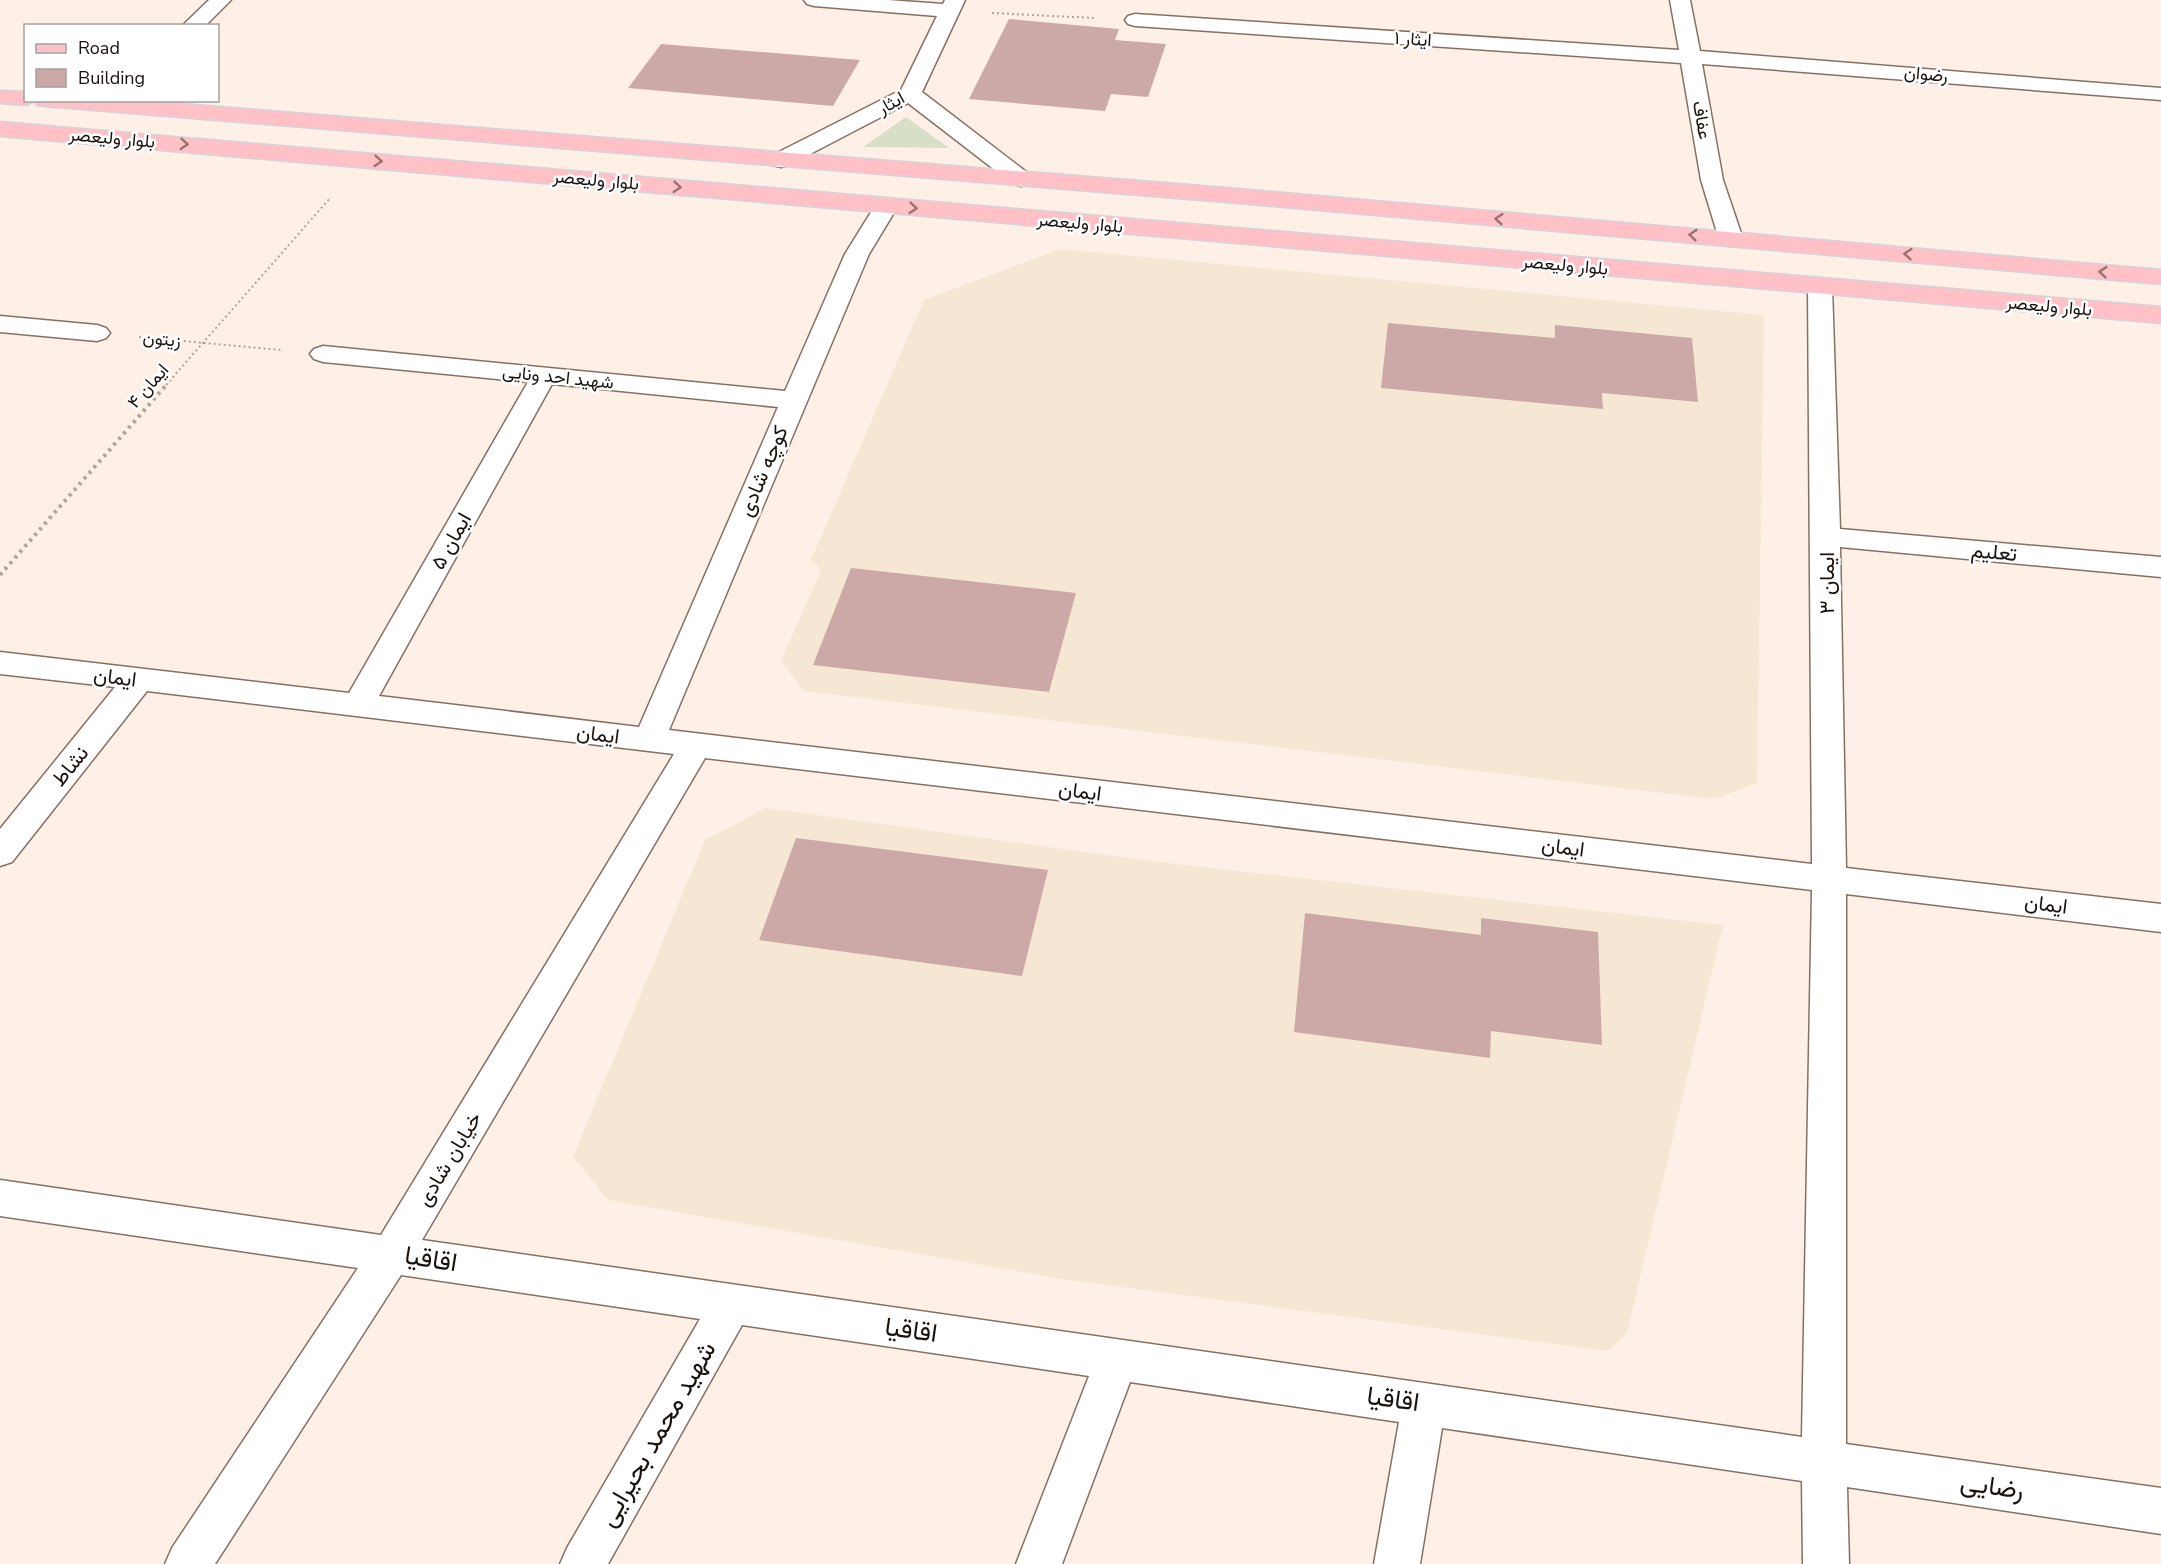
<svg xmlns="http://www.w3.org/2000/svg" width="2161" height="1564" viewBox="0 0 2161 1564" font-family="'Nunito Sans',Vazirmatn,sans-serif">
<rect width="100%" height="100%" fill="#fef0e7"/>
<path fill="#f6e6d4" d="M1060,249l704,66 -7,468 -43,16 -910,-108 -23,-30 40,-91 -10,-10 113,-260z
M766,808l392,54 565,63 -96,408 -19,18 -540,-71 -460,-80 -35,-43 132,-317z"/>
<path fill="#d7e0c7" d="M906,117l43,31 -86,-1z"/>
<path fill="#cca9a7" d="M1009,19l110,10 -4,11 51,4 -18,53 -37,-3 -6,17 -136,-12z
M661,44l199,16 -27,46 -205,-18z
M1388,323l167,15v-13l137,13 6,64 -96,-9 1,16 -222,-21z
M851,568l225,25 -27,99 -236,-27z
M796,838l252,32 -26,106 -263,-36z
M1305,913l176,22v-17l117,14 4,113 -111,-14 -1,27 -196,-26z"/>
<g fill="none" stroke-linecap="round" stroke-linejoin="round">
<g stroke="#857064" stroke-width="3">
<path id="minor" d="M209,0h22l-26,26h-23z
M804,0h84l55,4 2,-4h20l-43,92 107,82 3,5 -3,5 -8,2 -8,-2 -105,-81 -119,62 -8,2 -8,-2 -3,-5 3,-5 128,-65 36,-74 -123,-10 -7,-2z
M1670,0h20l10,51 461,37v12l-459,-36 21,116 20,59 -4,5 -8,2 -8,-2 -4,-5 -18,-59 -20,-117 -546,-37 -7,-2 -3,-4 3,-4 7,-2 544,36z
M886,199l8,2 4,5 -29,48 -200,476 1143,134 -4,-577 3,-5 9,-2 9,2 3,5 8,242 321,28v20l-321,-30 6,321 315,36v28l-315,-38v550l315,44v46l-314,-47 2,77h-46l-1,-83 -360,-53 -22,136h-46l25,-142 -269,-40 -68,182h-46l73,-188 -347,-51 -134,239h-48l7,-16 133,-229 -299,-44 -186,289h-50l7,-16 186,-280 -358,-52v-36l381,55 293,-481 -527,-63 -135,171 -12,4v-37l115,-142 -115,-13v-22l349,41 179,-311 -205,-20 -9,-3 -4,-5 4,-5 9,-3 462,45 60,-137 33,-53zM552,384l226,23 -139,320 -260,-31zM705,758l1107,132 -10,547 -1380,-197z
M0,316l97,9 9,3 4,5 -4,5 -9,3 -97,-9z"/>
</g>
<g stroke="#d6d4d3" stroke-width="3">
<path id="major" d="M0,91l26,1v8h106l1094,88 935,82v14l-935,-82 -1181,-96 -8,-1 -2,-4 -9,4 -26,-2z
M0,122l2161,185v16l-2161,-187z"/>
</g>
<path stroke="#afa49c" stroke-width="2" stroke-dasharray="2 3" stroke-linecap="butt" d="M992,13l103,5
M139,337l142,13
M166,385l165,-188"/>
<path stroke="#afa49c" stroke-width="4" stroke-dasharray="3 4.5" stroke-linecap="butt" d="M0,575l168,-192"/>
<use href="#minor" fill="#fff" fill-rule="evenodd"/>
<use href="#major" fill="#ffc1c7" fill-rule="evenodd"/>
</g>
<defs><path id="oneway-chevron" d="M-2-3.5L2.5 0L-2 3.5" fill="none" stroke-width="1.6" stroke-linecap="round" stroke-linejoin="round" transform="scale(1.5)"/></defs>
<g stroke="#987273">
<use href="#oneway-chevron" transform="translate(184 144) rotate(5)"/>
<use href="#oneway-chevron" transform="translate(378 161) rotate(5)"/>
<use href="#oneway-chevron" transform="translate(677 187) rotate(5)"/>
<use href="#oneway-chevron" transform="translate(913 208) rotate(5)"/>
<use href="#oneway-chevron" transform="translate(1499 219) rotate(-175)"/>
<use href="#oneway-chevron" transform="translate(1693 235) rotate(-175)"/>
<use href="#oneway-chevron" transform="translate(1908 254) rotate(-175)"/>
<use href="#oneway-chevron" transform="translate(2103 272) rotate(-175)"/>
</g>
<g text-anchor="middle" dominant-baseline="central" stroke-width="5" stroke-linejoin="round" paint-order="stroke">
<g font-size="18" fill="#19120d" stroke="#fff">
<text transform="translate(1413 39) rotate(4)">ایثار ۱</text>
<text transform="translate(1926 74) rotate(5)">رضوان</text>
<text transform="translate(891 103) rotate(-29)">ایثار</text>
<text transform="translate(1702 120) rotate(80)">عفاف</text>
<text transform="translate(112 138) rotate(5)">بلوار ولیعصر</text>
<text transform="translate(596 180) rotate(5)">بلوار ولیعصر</text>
<text transform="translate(1080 223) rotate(5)">بلوار ولیعصر</text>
<text transform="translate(1565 265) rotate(5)">بلوار ولیعصر</text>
<text transform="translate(2049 306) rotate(5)">بلوار ولیعصر</text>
<text transform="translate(162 339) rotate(6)">زیتون</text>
<text transform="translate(558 377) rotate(6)">شهید احد ونایی</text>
<text transform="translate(148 386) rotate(-49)">ایمان ۴</text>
</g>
<g font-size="21" fill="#19120d" stroke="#fff">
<text transform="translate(763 471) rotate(-67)">کوچه شادی</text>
<text transform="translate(451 541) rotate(-61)">ایمان ۵</text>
<text transform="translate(1994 552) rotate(5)">تعلیم</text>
<text transform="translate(1827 583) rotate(-90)">ایمان ۳</text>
<text transform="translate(115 677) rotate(7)">ایمان</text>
<text transform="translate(598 734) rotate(7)">ایمان</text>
<text transform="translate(70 766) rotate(-51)">نشاط</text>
<text transform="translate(1080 791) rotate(7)">ایمان</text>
<text transform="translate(1563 847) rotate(7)">ایمان</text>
<text transform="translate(2046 904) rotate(7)">ایمان</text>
<text transform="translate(449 1159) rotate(-59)">خیابان شادی</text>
</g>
<g font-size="26" fill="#19120d" stroke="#fff">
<text transform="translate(431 1259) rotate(9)">اقاقیا</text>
<text transform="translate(911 1330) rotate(8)">اقاقیا</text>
<text transform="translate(1393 1399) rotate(8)">اقاقیا</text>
<text transform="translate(657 1434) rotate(-60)">شهید محمد بحیرایی</text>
<text transform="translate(1992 1486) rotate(8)">رضایی</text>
</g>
</g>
<rect x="24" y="24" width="195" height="78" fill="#ffffff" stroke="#a3a09e" stroke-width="1.5"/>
<rect x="36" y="44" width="30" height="9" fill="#ffc1c7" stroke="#a3a09e" stroke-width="1.5"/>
<text x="78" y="54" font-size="18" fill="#19120d">Road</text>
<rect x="36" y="69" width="30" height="18" fill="#cca9a7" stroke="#a3a09e" stroke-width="1.5"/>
<text x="78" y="84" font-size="18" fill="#19120d">Building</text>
</svg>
